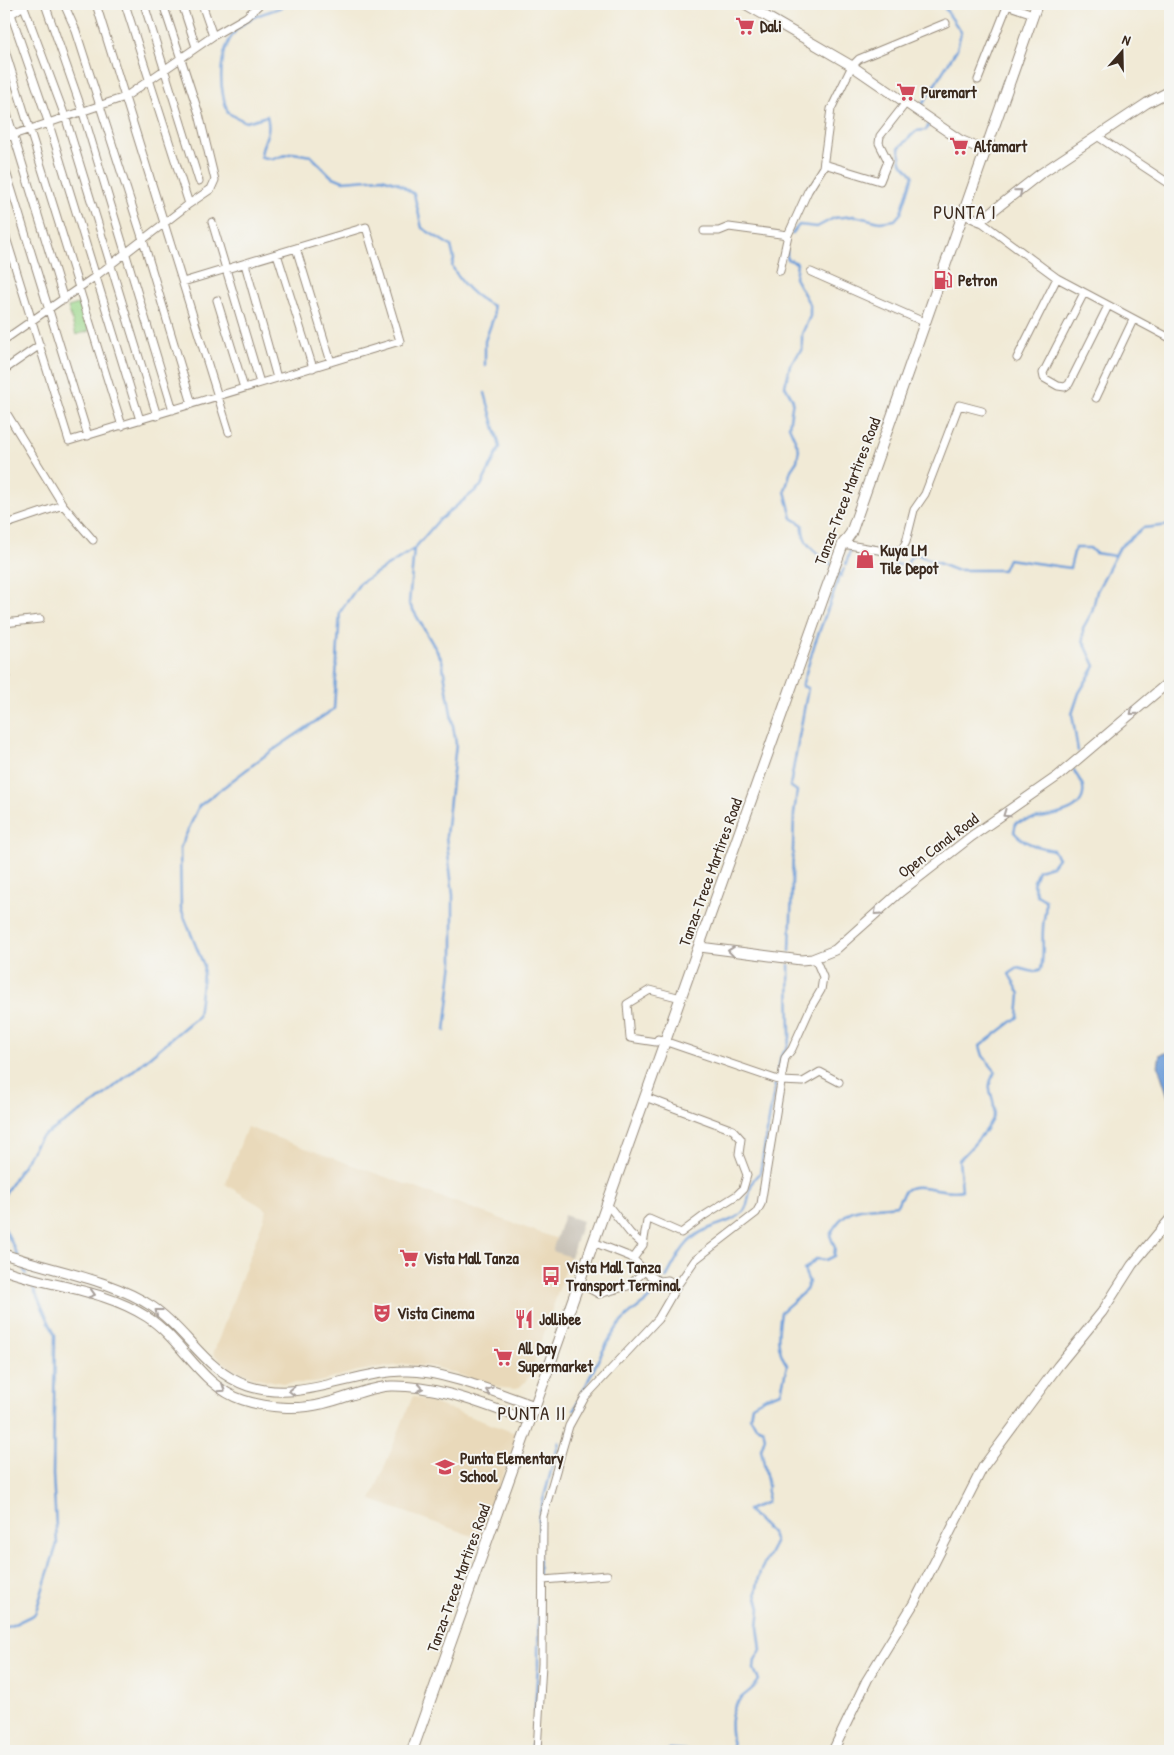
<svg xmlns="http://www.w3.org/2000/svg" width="1174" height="1755" viewBox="0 0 1174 1755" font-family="'Patrick Hand',sans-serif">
<rect width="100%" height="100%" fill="#f6f6f2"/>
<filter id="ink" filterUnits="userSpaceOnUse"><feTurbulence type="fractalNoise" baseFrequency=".02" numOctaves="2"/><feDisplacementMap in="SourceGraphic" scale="10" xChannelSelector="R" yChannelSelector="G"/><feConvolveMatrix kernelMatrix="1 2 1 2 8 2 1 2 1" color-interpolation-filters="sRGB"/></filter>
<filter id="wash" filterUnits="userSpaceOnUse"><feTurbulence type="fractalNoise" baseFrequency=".0096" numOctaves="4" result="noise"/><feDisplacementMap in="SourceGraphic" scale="20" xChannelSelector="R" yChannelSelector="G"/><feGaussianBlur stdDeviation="1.12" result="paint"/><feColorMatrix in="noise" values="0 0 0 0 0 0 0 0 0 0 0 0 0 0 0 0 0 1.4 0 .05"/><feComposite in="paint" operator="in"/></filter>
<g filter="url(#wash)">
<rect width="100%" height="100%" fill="#f1ead6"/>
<path fill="#e9d9ba" d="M247,1127l327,118 -45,132 -8,9 -6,3 -12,-1 -69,-21 -28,-3 -48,7 -43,12h-33l-29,-6 -22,-9 -18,-14 54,-144 -42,-26z
M413,1396l105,38 -37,105 -110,-39z"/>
<path fill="#c9c3b8" d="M564,1215l18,6 -11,36 -19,-6z"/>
<path fill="#9bd78b" stroke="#6b8054" d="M82,303l7,28 -13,4 -8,-28z"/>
<path fill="#6f9fd9" stroke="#55647c" d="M1170,1052v51l-12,-37 2,-12z"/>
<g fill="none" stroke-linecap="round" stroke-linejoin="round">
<path stroke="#6f9fd9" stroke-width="2.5" d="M288,4c-11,6 -24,8 -36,14 -34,18 -36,62 -24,95l18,9 21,-6c5,19 -5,23 -6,41l12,2 20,-6 18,3 20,20 12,5 39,-3 16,5 16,11 8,34 29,18 3,13 -2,7c9,18 22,31 41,40l1,10 -9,25v25
M919,110l38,-61 4,-17 -19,-28
M792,234l7,-9 18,2 17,-9 20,-2 26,6 15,-2 6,-7 12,-38 -12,-13 -2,-14 17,-17 10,-1 4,-8
M787,251v8l10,4 -2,15 15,27v11l-8,18v15l-12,16 -5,21 8,14 -4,26 10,23 -2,12 -6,9 -6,21 7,27 11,7c-2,20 14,28 29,40
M414,549l-5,54 33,57 14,84 -10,92 7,59v67l-8,69
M865,551l20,3
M890,555l5,1 -1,8 13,2 2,-7 7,-5 39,16h48l5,-11 62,9 5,-20h15l5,5 20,3
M846,564l5,-16 2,1
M836,569l3,5 -2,9
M841,576l3,-8
M1078,751l-6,-37 7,-21 16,-27 -12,-26v-12l9,-16 5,-21 23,-44 23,-19 27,-3
M790,951l4,-137 3,-23 -7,-5 18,-98 -6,-2 13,-43 22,-59
M778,1073l3,-17 6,-8 3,-10 -1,-73
M4,1195l36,-57 56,-36 102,-86 6,-50 -23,-57 -1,-61 19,-42 64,-49 71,-48 6,-97 20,-29 54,-34 24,-28 43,-35 19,-39 -15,-54
M4,1227l14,29
M20,1261l6,13
M666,1278c10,-18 19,-39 39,-48 12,-6 25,-7 36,-16 12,-10 4,-31 19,-41l15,-88
M574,1410c14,-27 27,-61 45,-85 13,-17 34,-24 44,-42
M4,1629l31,-15 22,-70 -4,-69 2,-140 -26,-56
M532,1751l6,-86 1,-150 20,-73
M667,1751l3,-2 27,2
M729,1751l4,-4c-3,-18 -6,-36 9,-50 7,-6 13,-9 17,-17l-5,-11 1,-9 6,-10 -3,-23 2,-19 -4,-15 4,-21 15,-29 -3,-10 -12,-10 -12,-13 19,-8 1,-17 -7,-36 4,-12 -2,-8 -7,-3 -6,-9 2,-12 14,-8 15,-5 6,-27c-12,-18 -9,-33 -6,-53l25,-22 3,-8 -5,-12 12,-11 10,1 8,-4 1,-8 -5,-13c17,-33 34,-25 67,-30 2,-4 4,-10 8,-14 10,-11 41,4 57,-1l-3,-30c10,-10 33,-34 35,-48 2,-16 -12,-23 2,-40l-13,-16 -3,-10 38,-29 2,-23 -11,-20 9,-6 16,4 7,-3c3,-14 1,-27 2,-41 0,-11 4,-17 2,-28l-8,-5 -4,-11 5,-14 14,-4 6,-8 -5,-8c-15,-3 -29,-6 -39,-18l2,-9c18,-7 72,-4 67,-36 -1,-6 -7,-11 -9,-17"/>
</g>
</g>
<g filter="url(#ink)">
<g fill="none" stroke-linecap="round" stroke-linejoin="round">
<g stroke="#968a7a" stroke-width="9">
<path id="street" d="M23,4l43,115 91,297
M45,4l38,109 90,297
M64,4l12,27 67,209 49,164
M96,4l133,428
M144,4l55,177
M163,4l36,110 16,66 -4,9 -22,15
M182,4l14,43
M202,4l11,32
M1004,4l29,10
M4,6l7,8 38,110 91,296
M4,19l22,-15
M4,47l118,379
M978,80l30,-76
M4,104l60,196
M1097,136l73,48
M4,138l121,-41 88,-61 33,-19 14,-13
M824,164l56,17 8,-20 -9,-18 1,-7 25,-32
M4,165l84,271
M980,221l77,57 111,59
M212,222l48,161
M4,231l65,210 331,-100 -34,-114 -183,55
M704,231h15l10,-4 59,8
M296,248l35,114
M277,254l36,114
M245,264l32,114
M780,271l8,-36 20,-44 15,-24 8,-58 21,-43 7,-7 87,-36
M811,272l113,50
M1084,293l-41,80 1,5 14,8 7,1 4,-3 39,-78
M217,300l27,88
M4,340l92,-64 93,-72 -64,-200
M1017,358l40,-80
M4,370l36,-25
M1096,398l37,-78
M4,409l59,96 30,35
M4,525l59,-20
M843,544l47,8 12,-3 4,-7 8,-32 11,-16 34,-89 23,6
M4,623l36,-4
M4,653l2,23
M681,998l-31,-8 -23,14 3,34 26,4 2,-3 123,42 22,1 17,-10 19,10
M607,1204l23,29 13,12 -10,14
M593,1242l38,15 18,18 10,6 9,-1 9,6 18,-26 61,-47 5,-9 24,-146 7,-9 19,-42 10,-17 2,-13 -8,-19
M643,1245l4,-24 2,-2 32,14 24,-18 32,-20 6,-6 4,-14 -8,-21 2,-15 -8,-9 -88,-33
M579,1283l20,11 29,-8 17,-15
M543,1580l64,-5
M537,1751l5,-87 1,-148 26,-90 16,-29 73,-78 19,-33"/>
</g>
<g stroke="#968a7a" stroke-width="11">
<path id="secondary" d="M745,4l107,62 108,74 26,11
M964,214l16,7 60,-47 107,-71 23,-12
M700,947l101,13 11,-1 23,-9 65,-58 72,-56 86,-60 112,-95
M4,1254c48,17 105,24 149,53 35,24 53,65 95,79 55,18 105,-16 160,-15 37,0 91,23 127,35
M4,1270c47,17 100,19 143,47 36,23 53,69 96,83 24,8 55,10 79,4 23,-5 46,-17 69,-18 49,-1 94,20 139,35
M833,1751l34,-71 47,-77 69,-136 75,-101 44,-54 30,-47 38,-46"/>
</g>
<g stroke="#968a7a" stroke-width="12">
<path id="primary" d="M412,1751l415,-1164 16,-43 8,-11 186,-529"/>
</g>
<use href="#street" stroke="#fff" stroke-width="7"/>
<use href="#secondary" stroke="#fff" stroke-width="9"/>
<use href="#primary" stroke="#fff" stroke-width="10"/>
</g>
<defs><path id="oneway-chevron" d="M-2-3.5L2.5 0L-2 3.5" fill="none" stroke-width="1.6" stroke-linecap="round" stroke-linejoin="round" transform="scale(1.25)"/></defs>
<g stroke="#a79f9a">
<use href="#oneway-chevron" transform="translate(1019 192) rotate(-40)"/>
<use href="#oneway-chevron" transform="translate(1133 712) rotate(140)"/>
<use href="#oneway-chevron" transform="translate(1006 814) rotate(145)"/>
<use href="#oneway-chevron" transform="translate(877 912) rotate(138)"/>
<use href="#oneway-chevron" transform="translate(731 951) rotate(-173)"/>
<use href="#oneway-chevron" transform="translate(92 1294) rotate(17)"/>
<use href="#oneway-chevron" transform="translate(158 1312) rotate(-142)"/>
<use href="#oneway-chevron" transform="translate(420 1388) rotate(9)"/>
<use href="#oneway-chevron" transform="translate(222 1389) rotate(33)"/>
<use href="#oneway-chevron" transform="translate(292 1391) rotate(180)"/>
<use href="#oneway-chevron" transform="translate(489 1391) rotate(-162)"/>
</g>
</g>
<defs>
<g id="supermarket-bare" transform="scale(1.5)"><path d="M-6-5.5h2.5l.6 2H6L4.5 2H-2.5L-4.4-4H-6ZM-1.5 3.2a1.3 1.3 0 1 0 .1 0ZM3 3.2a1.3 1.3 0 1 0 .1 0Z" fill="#d1495b" stroke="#f6f6f2" stroke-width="2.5" paint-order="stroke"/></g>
<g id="fuel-bare" transform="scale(1.5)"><path d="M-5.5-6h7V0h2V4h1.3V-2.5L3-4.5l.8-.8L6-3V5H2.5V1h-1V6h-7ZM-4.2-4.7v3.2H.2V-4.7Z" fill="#d1495b" stroke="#f6f6f2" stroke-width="2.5" paint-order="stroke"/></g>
<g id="shop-bare" transform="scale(1.5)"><path d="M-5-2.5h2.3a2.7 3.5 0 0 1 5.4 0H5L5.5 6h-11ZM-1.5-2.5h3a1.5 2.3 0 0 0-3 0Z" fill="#d1495b" stroke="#f6f6f2" stroke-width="2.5" paint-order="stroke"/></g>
<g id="bus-bare" transform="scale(1.5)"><path d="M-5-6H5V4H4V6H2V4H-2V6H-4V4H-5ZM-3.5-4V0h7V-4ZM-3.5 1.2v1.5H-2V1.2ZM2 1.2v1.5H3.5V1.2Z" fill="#d1495b" stroke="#f6f6f2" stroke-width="2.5" paint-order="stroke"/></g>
<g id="theatre-bare" transform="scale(1.5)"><path d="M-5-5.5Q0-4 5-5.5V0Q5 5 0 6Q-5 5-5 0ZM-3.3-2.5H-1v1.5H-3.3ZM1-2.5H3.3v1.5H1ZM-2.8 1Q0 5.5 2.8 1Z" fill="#d1495b" stroke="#f6f6f2" stroke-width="2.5" paint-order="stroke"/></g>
<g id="restaurant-bare" transform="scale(1.5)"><path d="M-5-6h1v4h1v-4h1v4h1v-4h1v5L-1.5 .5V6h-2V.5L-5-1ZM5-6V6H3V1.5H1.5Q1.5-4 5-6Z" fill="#d1495b" stroke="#f6f6f2" stroke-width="2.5" paint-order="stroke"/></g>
<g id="school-bare" transform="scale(1.5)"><path d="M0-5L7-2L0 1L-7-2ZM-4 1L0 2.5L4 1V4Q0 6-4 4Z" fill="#d1495b" stroke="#f6f6f2" stroke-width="2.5" paint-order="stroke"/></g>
</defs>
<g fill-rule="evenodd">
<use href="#supermarket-bare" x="745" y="26"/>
<use href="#supermarket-bare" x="906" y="92"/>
<use href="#supermarket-bare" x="959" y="146"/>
<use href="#fuel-bare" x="943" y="280"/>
<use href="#shop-bare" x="865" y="559"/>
<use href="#supermarket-bare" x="409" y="1258"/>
<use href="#bus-bare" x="551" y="1276"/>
<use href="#theatre-bare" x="382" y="1313"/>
<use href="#restaurant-bare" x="524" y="1319"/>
<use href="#supermarket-bare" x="503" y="1357"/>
<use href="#school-bare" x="445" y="1467"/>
</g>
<g text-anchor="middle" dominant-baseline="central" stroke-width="4" stroke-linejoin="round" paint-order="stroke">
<g font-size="16" font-weight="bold" fill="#3b2a1e" stroke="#f6f6f2" text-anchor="start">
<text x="760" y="26">Dali</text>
<text x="921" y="92">Puremart</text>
<text x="974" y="146">Alfamart</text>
<text x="958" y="280">Petron</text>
<text x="880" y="550">Kuya LM<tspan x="880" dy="18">Tile Depot</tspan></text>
<text x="424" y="1258">Vista Mall Tanza</text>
<text x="566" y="1267">Vista Mall Tanza<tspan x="566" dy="18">Transport Terminal</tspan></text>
<text x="397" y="1313">Vista Cinema</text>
<text x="539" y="1319">Jollibee</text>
<text x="518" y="1348">All Day<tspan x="518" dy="18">Supermarket</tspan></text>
<text x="460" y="1458">Punta Elementary<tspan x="460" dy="18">School</tspan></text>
</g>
<g font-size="16" fill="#3b2a1e" stroke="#f6f6f2">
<text transform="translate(847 491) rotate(-69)">Tanza-Trece Martires Road</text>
<text transform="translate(938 845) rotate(-37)">Open Canal Road</text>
<text transform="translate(710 872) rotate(-70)">Tanza-Trece Martires Road</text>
<text transform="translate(458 1578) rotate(-70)">Tanza-Trece Martires Road</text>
</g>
<g font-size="19" letter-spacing="1" fill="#3b2a1e" stroke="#f6f6f2">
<text x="965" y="212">PUNTA I</text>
<text x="532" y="1413">PUNTA II</text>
</g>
</g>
<rect width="1174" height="1755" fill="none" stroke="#f6f6f2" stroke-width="20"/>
<g transform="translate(1122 52) rotate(20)" stroke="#f6f6f2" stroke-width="4" paint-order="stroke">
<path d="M0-4L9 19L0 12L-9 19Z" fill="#3b2a1e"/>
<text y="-8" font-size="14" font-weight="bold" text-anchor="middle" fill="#3b2a1e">N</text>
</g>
</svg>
